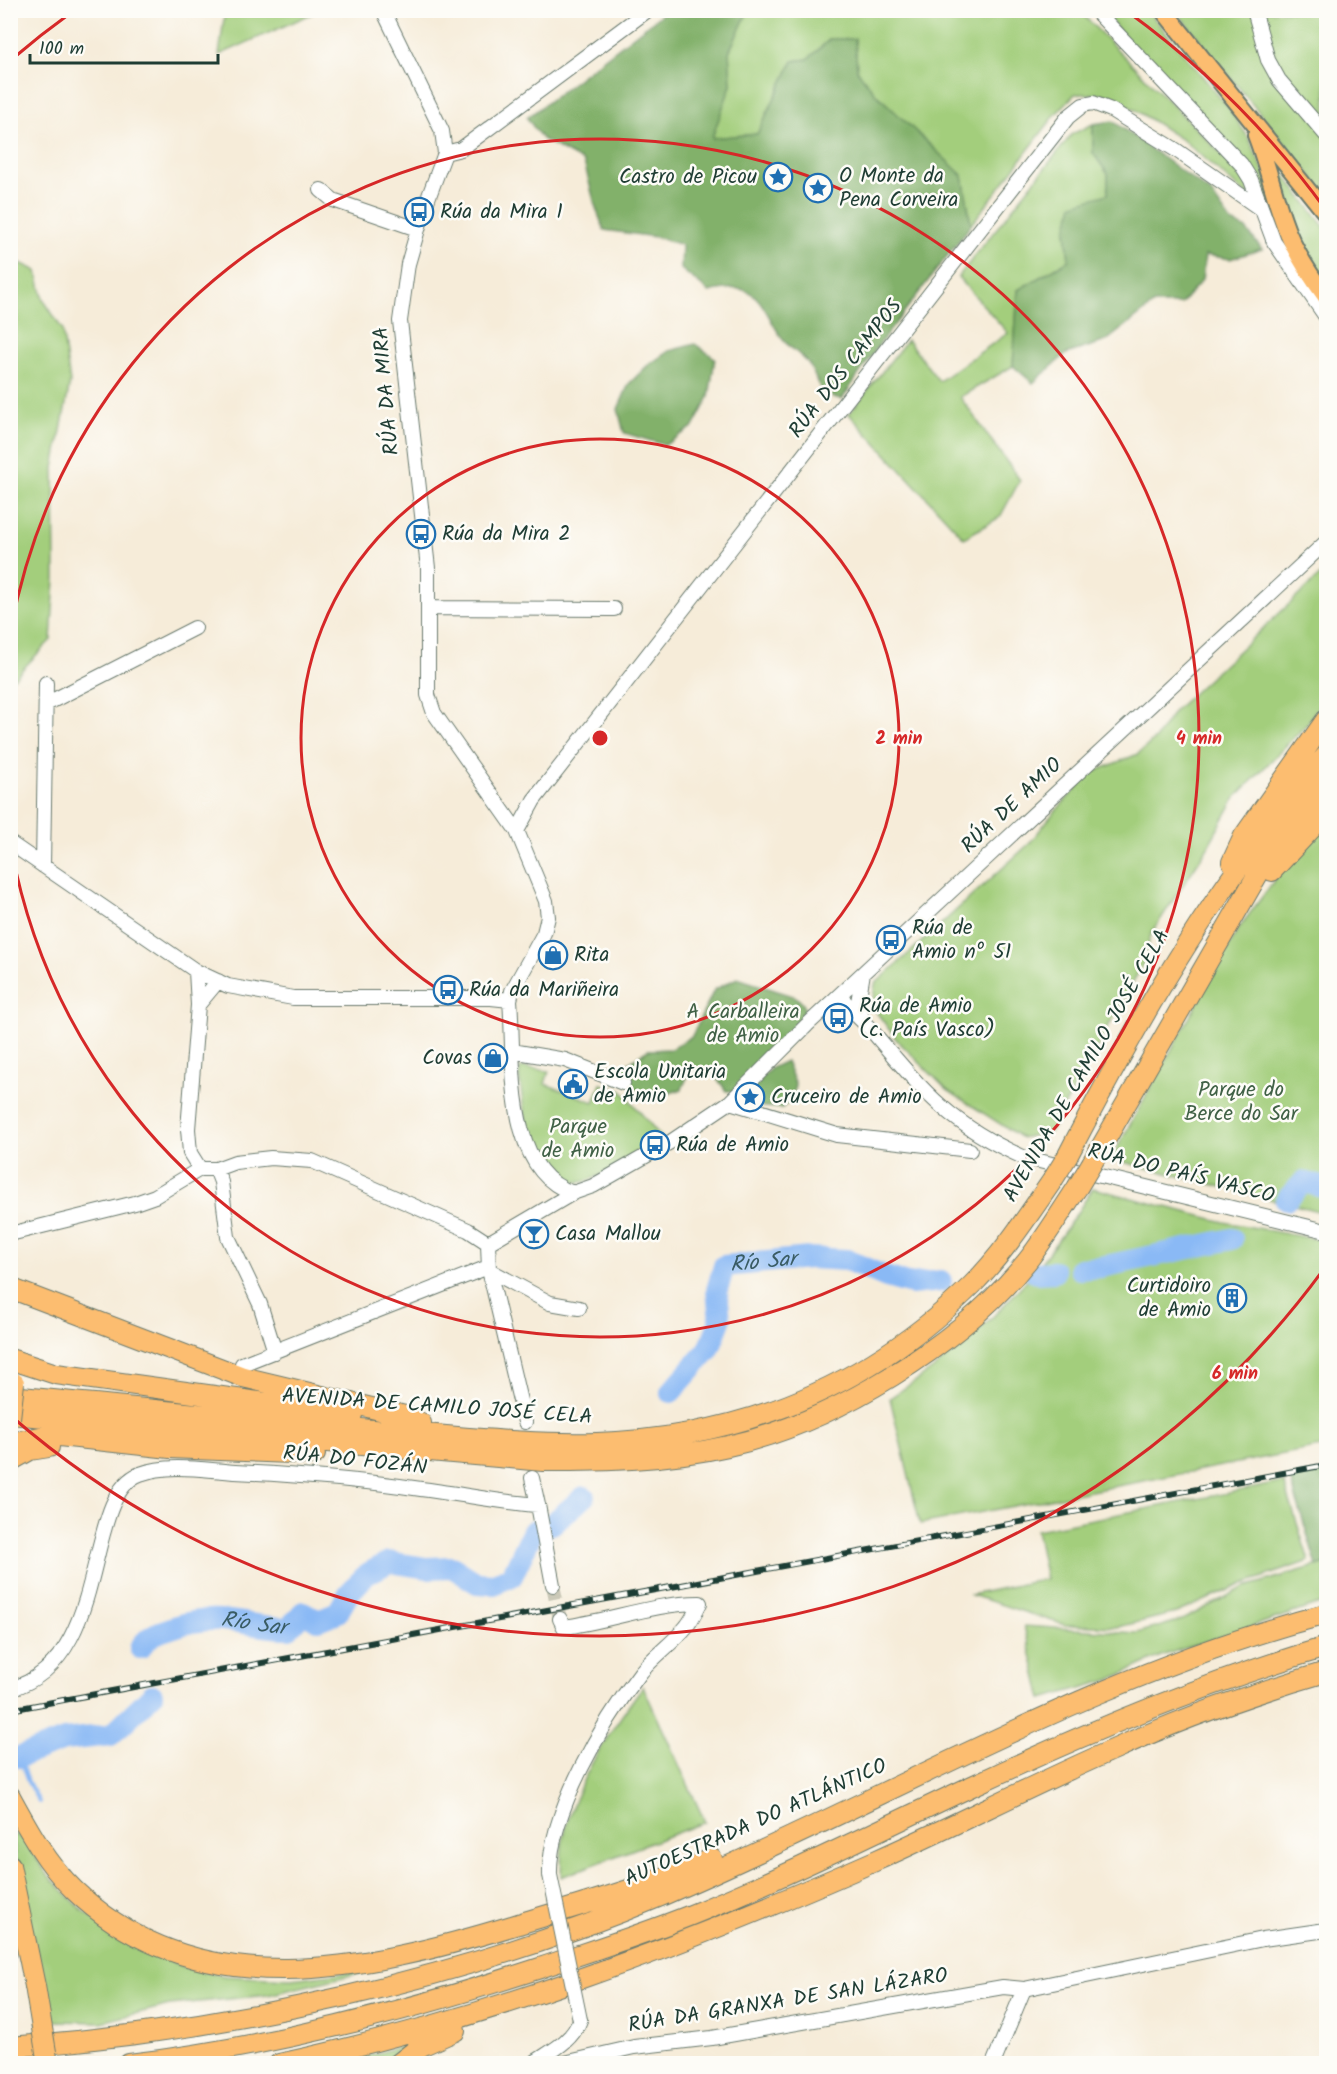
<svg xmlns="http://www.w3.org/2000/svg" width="1337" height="2074" viewBox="0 0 1337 2074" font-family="Kalam,sans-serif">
<rect width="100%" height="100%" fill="#fdfcf7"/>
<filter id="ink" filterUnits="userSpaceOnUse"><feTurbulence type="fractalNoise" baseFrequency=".0167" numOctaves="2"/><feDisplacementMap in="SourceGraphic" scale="12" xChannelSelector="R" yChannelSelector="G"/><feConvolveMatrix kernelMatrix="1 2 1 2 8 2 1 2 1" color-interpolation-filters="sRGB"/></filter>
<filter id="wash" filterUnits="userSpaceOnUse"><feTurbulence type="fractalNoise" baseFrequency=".008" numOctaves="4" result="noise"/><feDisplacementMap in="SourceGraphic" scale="24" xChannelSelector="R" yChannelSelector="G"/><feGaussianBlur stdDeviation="1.35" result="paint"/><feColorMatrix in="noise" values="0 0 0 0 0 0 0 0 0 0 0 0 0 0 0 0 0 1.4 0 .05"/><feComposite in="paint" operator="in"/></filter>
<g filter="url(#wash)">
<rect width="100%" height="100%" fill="#f6ecd9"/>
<path fill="#a3ce7b" stroke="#618658" stroke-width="1.5" d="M225,11v-1l93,1 -99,44z
M748,11h331l159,160 8,10 5,18 -67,-58 -47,-30 -33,-17h-29l-20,21 -84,110 -8,-49 -88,-83 -18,-23 -2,-31h-25l-22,20 -15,2 -36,73 -46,4 20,-53 -2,-33z
M1102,11h46l80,96 20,30 78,166v9l-54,-83 -12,-39z
M1176,11h139l11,17v166z
M1093,124v29l15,21v20l-42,36 3,30 -51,30 -5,76 -53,31 60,83 -20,37 -36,21 -115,-124 58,-74 32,41 69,-48 -50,-56 114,-143z
M1276,164l50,65v56c-25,-39 -39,-72 -53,-117z
M10,258l27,13 6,28 19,30 8,53 -16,86 1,111 -4,61 -40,41z
M1326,570v125l-19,29 -72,74 -29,52 -55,84 -7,28 -94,170 -28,6 -75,-48 -51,-51 -24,-33 3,-22 154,-140 22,-28 40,-43 47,-19 18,-16 18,-27z
M1326,823v390l-215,-54 128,-231 52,-70z
M521,1067l28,4 -4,13 49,18 7,-18 21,7 41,48c-16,9 -66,42 -82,43 -42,3 -57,-62 -60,-93 -1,-7 -4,-15 0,-22z
M1093,1188l131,34 102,19v205l-406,78 -30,-126c17,-12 36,-23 53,-37 60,-47 110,-108 150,-173z
M1284,1482l25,79 -66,23 -67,29 -58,14 -53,-2 -94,-30 75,-16 -10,-49z
M1326,1563v39l-165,54 -52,24 -67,19 -18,-73 113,7 45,-13 63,-33z
M643,1686l62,136 -144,55c1,-11 -1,-25 2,-37 12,-59 45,-106 80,-154z
M12,1832l12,7 23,35 35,36 39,27 65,31 39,8 67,3 89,-11 -113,27 -98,10 -68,17 -50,-1 -29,-125z
M410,2044l-30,19 -40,1z"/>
<path fill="#82b16b" stroke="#507750" stroke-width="1.5" d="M666,11h82l-19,41 2,33 -19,53 45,-4 36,-73 15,-2 22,-20h25l2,31 18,23 88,83 8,49 -90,117 -39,57c-26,-4 -21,-13 -32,-33 -7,-12 -22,-18 -29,-29 -22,-35 -23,-58 -72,-45l-28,-23 1,-24 -26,-8 -52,-7 -9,-25 -11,-43 -42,-23 -15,-21z
M1113,121l98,72 20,29 14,6 17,21 -32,10 -25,-4 -3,25 -21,24h-27l-48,37 -40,13 -33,29 -20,-17 5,-76 51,-30 -3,-30 7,-26 35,-10v-20l-15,-21v-29z
M695,344l20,14 -6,39 -16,30 -28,18 -41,-12 -6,-24 11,-25 18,-18 22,-15z
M737,978l59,19 7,7 2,6 -16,25 -53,56h-10c-10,-16 -17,-23 -36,-20l-8,18c-31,12 -47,8 -62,-21l28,-18 23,-1 21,-13 22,-46z
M786,1061l9,22 -2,15 -11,10 -19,-1 -17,-8 -1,-4 26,-27z
M1326,1472v91l-9,3 -27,-88z"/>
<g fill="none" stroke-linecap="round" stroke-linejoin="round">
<path stroke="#8ab9f5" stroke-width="4" d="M19,1757l9,25 11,20"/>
<g stroke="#8ab9f5" stroke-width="22">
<path d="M1286,1200l18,-18 22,6"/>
<path d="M1080,1269l21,-2 131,-28"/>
<path d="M1036,1273l18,-1"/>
<path id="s1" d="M671,1392l38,-43 11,-28 -3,-31 7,-24 85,-8 38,2 39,17 25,7 30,-3"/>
<path id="s2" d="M140,1648c10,-14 18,-16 34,-21 50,-17 68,1 115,1l14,-16 15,8 20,-8 11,-19 18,-19 22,-12 38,6 25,-1 25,16 17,1 18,-8 21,-45 19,-7 32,-27"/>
<path d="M19,1757l45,-17 47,-5 41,-40"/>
</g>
</g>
</g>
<g filter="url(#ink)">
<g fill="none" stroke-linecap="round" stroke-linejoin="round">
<path stroke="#cbc9b8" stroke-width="14" stroke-dasharray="14 7" stroke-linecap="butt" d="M553,1585l7,34"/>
<g stroke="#6a7a6e" stroke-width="16">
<path id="minor" d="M383,10l59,121 3,22 -22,59 -15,52 -8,57 28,247v127l6,18 83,118 29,70 2,16 -4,16 -32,58 -2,9c5,57 -7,170 63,193
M1095,10l146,154 10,16 23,62 52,75
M1254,10l14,50 11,20 47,55
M445,153l16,-4 187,-139
M321,190l12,10 84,29
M429,608l185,1
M46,704l149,-76
M517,831l17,-31 534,-683 15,-12 10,-2 18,7 65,40 86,60
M10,843l186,128 32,15 65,12h198l19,2
M43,866l3,-183
M196,971l2,34 -10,124 2,24 10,16h16l19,-7 36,-4 41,3 156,69 20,13
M863,973l-5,29 5,18
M841,994c6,16 21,25 32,38 50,59 77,93 150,125l303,74
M198,1005l20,-24
M512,1051l53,9 58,23
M730,1102l107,33 133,15
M216,1169l5,13 7,55 32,67 15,48
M10,1234l125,-31 20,-7 45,-27
M488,1243l85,-50 20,-7 79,-45 58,-39 77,-77 519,-483
M488,1243l1,27 36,152
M242,1364l241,-95 6,1 61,33 29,5
M538,1505l15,80
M10,1689c103,-28 71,-193 130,-215 30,-11 64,-4 95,-2 62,3 124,8 186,17 39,5 77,13 117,16l-6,-27
M550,1875c-2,-61 54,-155 91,-203 13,-16 32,-29 45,-45 6,-7 10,-16 14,-24 -46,0 -90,18 -136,24l-4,-8
M532,2064c19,-13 40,-22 48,-44
M560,2064l74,-17 78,-9 291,-51 21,2 239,-50 63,-9
M993,2064l31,-75"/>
</g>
<g stroke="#6a7a6e" stroke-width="20">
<path id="major" d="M1163,10l163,203
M1256,135c11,28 17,57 27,85 9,28 26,54 43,77"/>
</g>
<g stroke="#6a7a6e" stroke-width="22">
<path id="highway" d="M1232,862l12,-26 82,-116
M1272,871l54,-58
M1067,1157c55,-106 112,-209 183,-305 24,-33 48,-67 76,-96
M1092,1163l178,-310 56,-68
M10,1288l233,89 162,39 16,7
M10,1359l46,15 296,41
M10,1396c129,12 258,26 388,36 66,5 133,13 199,11 146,-5 271,-56 375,-158 31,-31 55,-68 80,-104
M10,1414l533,47c62,0 124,-1 185,-15 105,-23 233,-102 300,-186 18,-23 33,-48 49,-72
M10,1443l40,-8 120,13 145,6
M10,1461l20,-11 19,-3
M10,1796c18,33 37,68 64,94 124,119 293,80 441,35 66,-20 133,-39 197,-66
M10,1865l25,121
M10,2047c219,-16 451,-67 653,-152 221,-94 429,-220 663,-281
M129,2064c141,-17 276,-52 411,-96 50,-17 101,-33 151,-53 94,-38 186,-84 279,-128 115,-54 234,-104 356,-140
M279,2064c207,-44 403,-118 596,-203 81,-36 159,-77 240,-112 68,-31 139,-56 211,-77
M398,2064l23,-18 34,-15"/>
</g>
<use href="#minor" stroke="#fff" stroke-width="14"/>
<use href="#major" stroke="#fcbd6f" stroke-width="16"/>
<use href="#highway" stroke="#fcbd6f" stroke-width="20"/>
<g stroke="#1f3d34" stroke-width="6">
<path id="rail" d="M10,1710l1316,-245"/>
</g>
<use href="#rail" stroke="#fdfcf7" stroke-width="4" stroke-dasharray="11" stroke-linecap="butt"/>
<g stroke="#6a7a6e" stroke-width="16" stroke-linecap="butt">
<path id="minor-bridge" d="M550,1875l30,145"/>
</g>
<g stroke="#6a7a6e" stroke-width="22" stroke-linecap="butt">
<path id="highway-bridge" d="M1052,1181l15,-24
M1077,1188l15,-25
M10,1418l4,-35
M35,1986l13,78"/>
</g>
<use href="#minor-bridge" stroke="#fff" stroke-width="14"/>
<use href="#highway-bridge" stroke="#fcbd6f" stroke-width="20"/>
</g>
</g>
<g fill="none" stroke="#d62828" stroke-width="3">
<circle cx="600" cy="738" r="299"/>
<path d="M11 629A599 599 0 1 1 11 847"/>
<path d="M1326 1266A898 898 0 0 1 11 1416M11 60A898 898 0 0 1 72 12M1128 12A898 898 0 0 1 1326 210"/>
</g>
<defs>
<g id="sight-ring" transform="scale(1.5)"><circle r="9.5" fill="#fdfcf7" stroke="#1f6fb2" stroke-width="1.5"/><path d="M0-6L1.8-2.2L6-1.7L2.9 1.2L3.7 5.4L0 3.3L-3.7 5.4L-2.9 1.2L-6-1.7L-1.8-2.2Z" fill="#1f6fb2"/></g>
<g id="bus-ring" transform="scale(1.5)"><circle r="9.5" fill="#fdfcf7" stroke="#1f6fb2" stroke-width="1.5"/><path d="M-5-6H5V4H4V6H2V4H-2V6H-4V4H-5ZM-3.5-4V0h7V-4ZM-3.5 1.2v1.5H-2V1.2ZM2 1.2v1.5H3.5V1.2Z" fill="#1f6fb2"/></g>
<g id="shop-ring" transform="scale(1.5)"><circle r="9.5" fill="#fdfcf7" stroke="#1f6fb2" stroke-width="1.5"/><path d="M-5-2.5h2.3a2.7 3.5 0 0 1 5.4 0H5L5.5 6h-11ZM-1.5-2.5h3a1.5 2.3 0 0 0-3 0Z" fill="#1f6fb2"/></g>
<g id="civic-ring" transform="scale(1.5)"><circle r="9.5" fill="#fdfcf7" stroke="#1f6fb2" stroke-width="1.5"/><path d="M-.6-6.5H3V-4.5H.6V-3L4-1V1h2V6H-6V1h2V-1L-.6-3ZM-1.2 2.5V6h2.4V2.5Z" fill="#1f6fb2"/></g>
<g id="bar-ring" transform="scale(1.5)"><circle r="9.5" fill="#fdfcf7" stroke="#1f6fb2" stroke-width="1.5"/><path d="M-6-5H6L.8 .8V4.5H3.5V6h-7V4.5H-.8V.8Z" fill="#1f6fb2"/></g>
<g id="building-ring" transform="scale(1.5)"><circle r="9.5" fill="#fdfcf7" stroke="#1f6fb2" stroke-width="1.5"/><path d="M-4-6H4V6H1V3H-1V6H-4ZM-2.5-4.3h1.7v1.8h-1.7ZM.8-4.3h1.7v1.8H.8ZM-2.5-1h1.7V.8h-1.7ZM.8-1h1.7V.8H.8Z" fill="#1f6fb2"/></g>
</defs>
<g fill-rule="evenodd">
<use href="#sight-ring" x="778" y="177"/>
<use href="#sight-ring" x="818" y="188"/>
<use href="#bus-ring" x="419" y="212"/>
<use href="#bus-ring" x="421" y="534"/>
<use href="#bus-ring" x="891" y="940"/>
<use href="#shop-ring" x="553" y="955"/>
<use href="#bus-ring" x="448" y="990"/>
<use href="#bus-ring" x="838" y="1018"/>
<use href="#shop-ring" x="493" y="1058"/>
<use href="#civic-ring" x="573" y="1084"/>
<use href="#sight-ring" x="750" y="1097"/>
<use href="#bus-ring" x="655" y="1145"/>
<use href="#bar-ring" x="534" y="1234"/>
<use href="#building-ring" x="1232" y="1298"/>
</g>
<g text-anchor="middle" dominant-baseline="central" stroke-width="5" stroke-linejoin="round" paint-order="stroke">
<g font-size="21" fill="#1f3d34" stroke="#fdfcf7" text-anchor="start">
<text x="839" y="176">O Monte da<tspan x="839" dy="24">Pena Corveira</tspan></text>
<text x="757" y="177" text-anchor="end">Castro de Picou</text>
<text x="440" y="212">Rúa da Mira 1</text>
<text x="442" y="534">Rúa da Mira 2</text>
<text x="912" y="928">Rúa de<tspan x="912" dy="24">Amio nº 51</tspan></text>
<text x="574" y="955">Rita</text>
<text x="469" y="990">Rúa da Mariñeira</text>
<text x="859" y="1006">Rúa de Amio<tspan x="859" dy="24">(c. País Vasco)</tspan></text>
<text x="472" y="1058" text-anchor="end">Covas</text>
<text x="594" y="1072">Escola Unitaria<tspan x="594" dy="24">de Amio</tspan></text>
<text x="771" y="1097">Cruceiro de Amio</text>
<text x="676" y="1145">Rúa de Amio</text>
<text x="555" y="1234">Casa Mallou</text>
<text x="1211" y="1286" text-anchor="end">Curtidoiro<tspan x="1211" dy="24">de Amio</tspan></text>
</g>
<g font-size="21" fill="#1f3d34" stroke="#fdfcf7">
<text transform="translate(846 369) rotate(-52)">RÚA DOS CAMPOS</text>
<text transform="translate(387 391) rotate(-95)">RÚA DA MIRA</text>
<text transform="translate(1012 806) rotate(-43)">RÚA DE AMIO</text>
<text transform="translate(1087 1066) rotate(-60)">AVENIDA DE CAMILO JOSÉ CELA</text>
<text transform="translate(1181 1174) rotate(14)">RÚA DO PAÍS VASCO</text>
<text transform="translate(437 1407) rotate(4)">AVENIDA DE CAMILO JOSÉ CELA</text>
<text transform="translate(355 1461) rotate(6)">RÚA DO FOZÁN</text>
<text transform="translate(756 1823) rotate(-24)">AUTOESTRADA DO ATLÁNTICO</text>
<text transform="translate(788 2001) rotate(-9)">RÚA DA GRANXA DE SAN LÁZARO</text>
</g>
<g font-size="21" fill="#406146" stroke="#fdfcf7">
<text x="743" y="1012">A Carballeira<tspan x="743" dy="24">de Amio</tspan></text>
<text x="1241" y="1090">Parque do<tspan x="1241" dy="24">Berce do Sar</tspan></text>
<text x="578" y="1127">Parque<tspan x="578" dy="24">de Amio</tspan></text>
</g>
<g font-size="22" font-style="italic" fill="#3a5c64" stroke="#fdfcf7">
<text stroke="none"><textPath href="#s1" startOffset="183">Río Sar</textPath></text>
<text stroke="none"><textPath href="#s2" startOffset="122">Río Sar</textPath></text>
</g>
</g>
<circle cx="600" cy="738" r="9" fill="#d62828" stroke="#fdfcf7" stroke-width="3"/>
<g font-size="18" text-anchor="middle" font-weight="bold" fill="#d62828" stroke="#fdfcf7" stroke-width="5" stroke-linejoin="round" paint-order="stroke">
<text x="899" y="744">2 min</text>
<text x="1199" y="744">4 min</text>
<text x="1235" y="1379">6 min</text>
</g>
<rect width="1337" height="2074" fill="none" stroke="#fdfcf7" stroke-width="36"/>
<path d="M30 54v9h188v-9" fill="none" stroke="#1f3d34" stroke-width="3"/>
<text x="39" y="54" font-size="18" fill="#1f3d34" stroke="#fdfcf7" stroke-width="4.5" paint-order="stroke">100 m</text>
</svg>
